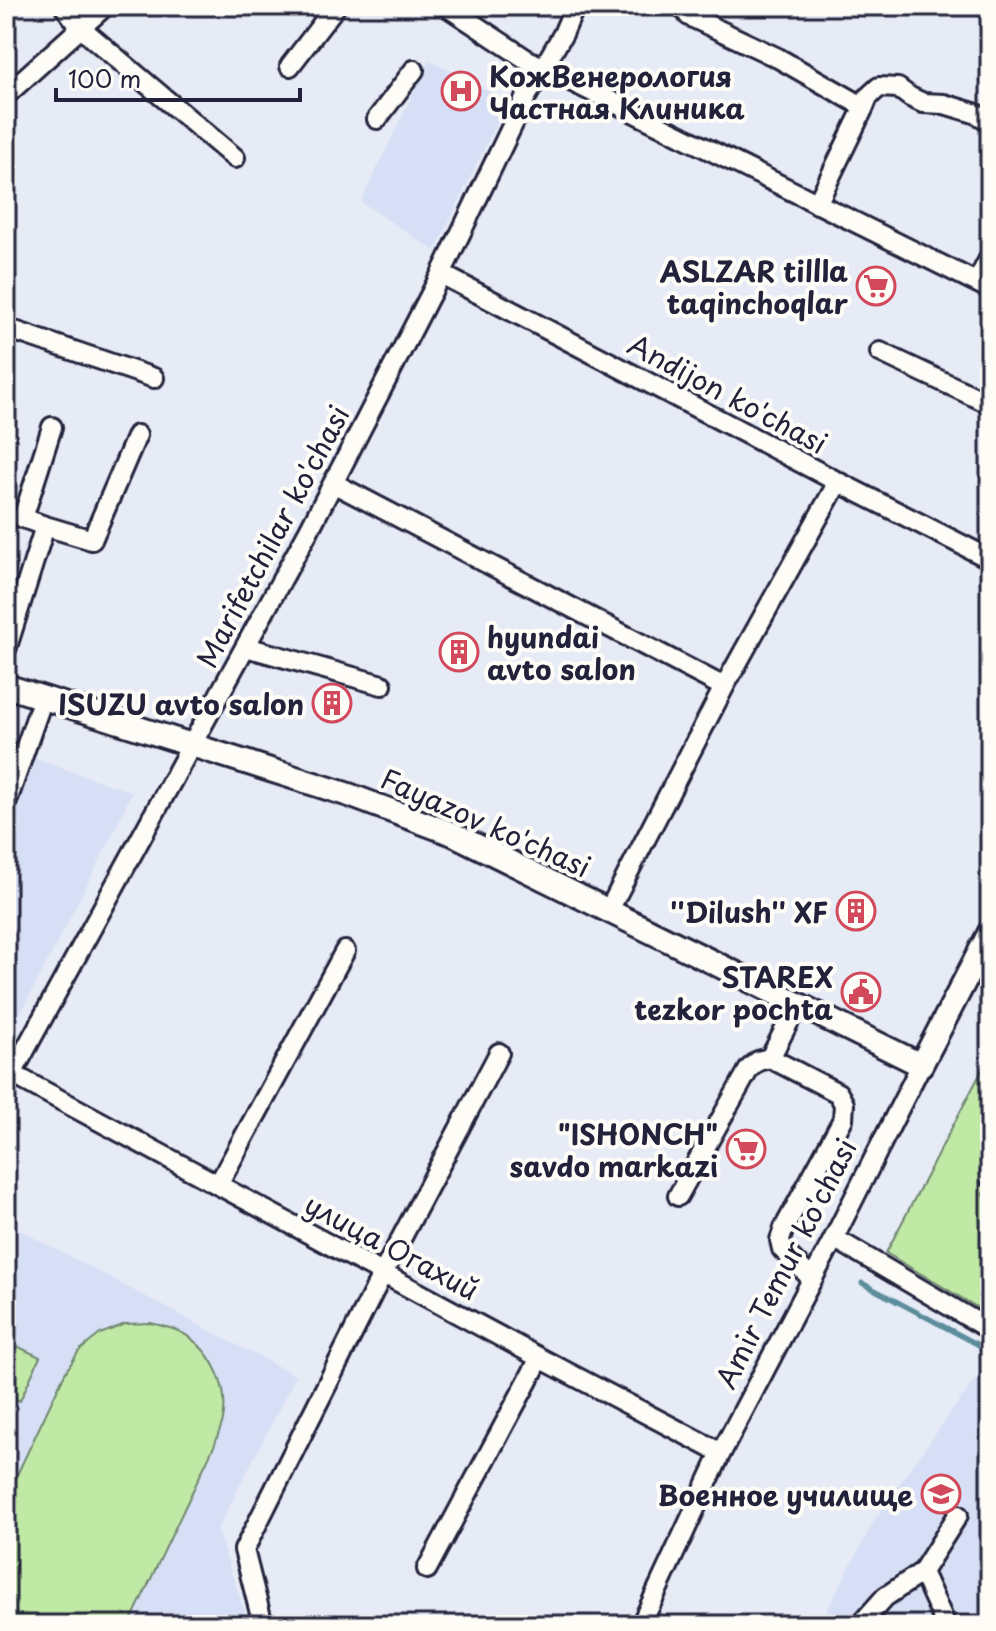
<svg xmlns="http://www.w3.org/2000/svg" width="996" height="1631" viewBox="0 0 996 1631" font-family="'Playpen Sans',sans-serif">
<rect width="100%" height="100%" fill="#e6ebf6"/>
<filter id="ink" filterUnits="userSpaceOnUse"><feTurbulence type="fractalNoise" baseFrequency=".0125" numOctaves="2"/><feDisplacementMap in="SourceGraphic" scale="16" xChannelSelector="R" yChannelSelector="G"/><feConvolveMatrix kernelMatrix="1 2 1 2 8 2 1 2 1" color-interpolation-filters="sRGB"/></filter>
<g filter="url(#ink)">
<path fill="#d6dff5" d="M429,60l78,41 -72,150 -74,-49z
M6,749l126,43 -21,46 -105,204z
M6,1223l290,153 -79,154 32,95h-243z
M987,1364l3,3v258h-171l55,-104 37,-54z"/>
<path fill="#bfe9a5" stroke="#708670" stroke-width="2" d="M990,1055v260l-104,-62z
M151,1323c8,2 17,4 25,7 33,14 54,54 47,90 -2,8 -6,16 -8,24l-86,181h-123v-127l59,-125 14,-22 21,-17 25,-10z
M6,1341l34,16 -20,44 -14,-7z"/>
<g fill="none" stroke-linecap="round" stroke-linejoin="round">
<path stroke="#5c8d9c" stroke-width="5" d="M862,1283l128,68"/>
<g stroke="#22223b" stroke-width="24">
<path id="minor" d="M64,6l17,22 154,130
M446,6l80,53 464,230
M685,6l-1,3 5,7 89,42 86,49 -47,97
M290,66l46,-60
M6,95l99,-89
M864,107l4,-10 11,-10 19,1 12,9 13,6 21,1 30,9 16,8
M377,119l37,-49
M441,274l397,208 152,77
M977,282l13,-25
M6,328l148,50
M880,352l110,52
M333,483l391,204
M45,526l-22,-8 29,-91
M7,647l38,-121 47,14 45,-105
M246,647l136,38
M6,804l37,-106
M609,910l115,-223 114,-205
M770,1058l28,-54
M12,1074l528,284 181,95
M6,1085l303,-555 132,-256 84,-175 38,-65 12,-28
M218,1185l127,-234
M678,1196l71,-127 9,-8 12,-3 68,35 6,11 -1,15 -59,109 -4,12 2,9 30,30
M834,1238l156,92
M427,1569l113,-211
M922,1572l24,53
M263,1625l-19,-75 139,-277 116,-220
M641,1625l80,-172 113,-215 87,-173
M860,1625l25,-28 37,-25 36,-57"/>
</g>
<g stroke="#22223b" stroke-width="28">
<path id="major" d="M6,686l343,109 104,39 468,231 69,-133"/>
</g>
<path stroke="#22223b" stroke-width="3" stroke-dasharray="6 6" stroke-linecap="butt" d="M990,1122c-13,32 -12,59 0,91"/>
<use href="#minor" stroke="#fdfcf7" stroke-width="18"/>
<use href="#major" stroke="#fdfcf7" stroke-width="22"/>
</g>
</g>
<defs>
<g id="hospital-ring" transform="scale(2)"><circle r="9.5" fill="#fdfcf7" stroke="#d1495b" stroke-width="1.5"/><path d="M-5-5h3v3.5h4V-5h3V5h-3V1.5h-4V5h-3Z" fill="#d1495b"/></g>
<g id="supermarket-ring" transform="scale(2)"><circle r="9.5" fill="#fdfcf7" stroke="#d1495b" stroke-width="1.5"/><path d="M-6-5.5h2.5l.6 2H6L4.5 2H-2.5L-4.4-4H-6ZM-1.5 3.2a1.3 1.3 0 1 0 .1 0ZM3 3.2a1.3 1.3 0 1 0 .1 0Z" fill="#d1495b"/></g>
<g id="building-ring" transform="scale(2)"><circle r="9.5" fill="#fdfcf7" stroke="#d1495b" stroke-width="1.5"/><path d="M-4-6H4V6H1V3H-1V6H-4ZM-2.5-4.3h1.7v1.8h-1.7ZM.8-4.3h1.7v1.8H.8ZM-2.5-1h1.7V.8h-1.7ZM.8-1h1.7V.8H.8Z" fill="#d1495b"/></g>
<g id="civic-ring" transform="scale(2)"><circle r="9.5" fill="#fdfcf7" stroke="#d1495b" stroke-width="1.5"/><path d="M-.6-6.5H3V-4.5H.6V-3L4-1V1h2V6H-6V1h2V-1L-.6-3ZM-1.2 2.5V6h2.4V2.5Z" fill="#d1495b"/></g>
<g id="university-ring" transform="scale(2)"><circle r="9.5" fill="#fdfcf7" stroke="#d1495b" stroke-width="1.5"/><path d="M0-5L7-2L0 1L-7-2ZM-4 1L0 2.5L4 1V4Q0 6-4 4Z" fill="#d1495b"/></g>
</defs>
<g fill-rule="evenodd">
<use href="#hospital-ring" x="461" y="91"/>
<use href="#supermarket-ring" x="876" y="286"/>
<use href="#building-ring" x="459" y="652"/>
<use href="#building-ring" x="332" y="703"/>
<use href="#building-ring" x="856" y="911"/>
<use href="#civic-ring" x="861" y="992"/>
<use href="#supermarket-ring" x="746" y="1149"/>
<use href="#university-ring" x="941" y="1494"/>
</g>
<g text-anchor="middle" dominant-baseline="central" stroke-width="8" stroke-linejoin="round" paint-order="stroke">
<g font-size="28" font-weight="bold" fill="#22223b" stroke="#fdfcf7" text-anchor="end">
<text x="489" y="75" text-anchor="start">КожВенерология<tspan x="489" dy="32">Частная Клиника</tspan></text>
<text x="848" y="270">ASLZAR tillla<tspan x="848" dy="32">taqinchoqlar</tspan></text>
<text x="487" y="636" text-anchor="start">hyundai<tspan x="487" dy="32">avto salon</tspan></text>
<text x="304" y="703">ISUZU avto salon</text>
<text x="828" y="911">''Dilush'' XF</text>
<text x="833" y="976">STAREX<tspan x="833" dy="32">tezkor pochta</tspan></text>
<text x="718" y="1133">"ISHONCH"<tspan x="718" dy="32">savdo markazi</tspan></text>
<text x="913" y="1494">Военное училище</text>
</g>
<g font-size="28" fill="#22223b" stroke="#fdfcf7">
<text transform="translate(728 393) rotate(28)">Andijon ko'chasi</text>
<text transform="translate(272 536) rotate(-62)">Marifetchilar ko'chasi</text>
<text transform="translate(486 822) rotate(24)">Fayazov ko'chasi</text>
<text transform="translate(392 1246) rotate(28)">улица Огахий</text>
<text transform="translate(785 1263) rotate(-63)">Amir Temur ko'chasi</text>
</g>
</g>
<rect width="996" height="1631" fill="none" stroke="#fdfcf7" stroke-width="32"/>
<rect x="16" y="16" width="964" height="1599" fill="none" stroke="#22223b" stroke-width="3" filter="url(#ink)"/>
<path d="M56 88v12h244v-12" fill="none" stroke="#22223b" stroke-width="4"/>
<text x="68" y="88" font-size="24" fill="#22223b" stroke="#fdfcf7" stroke-width="6" paint-order="stroke">100 m</text>
</svg>
